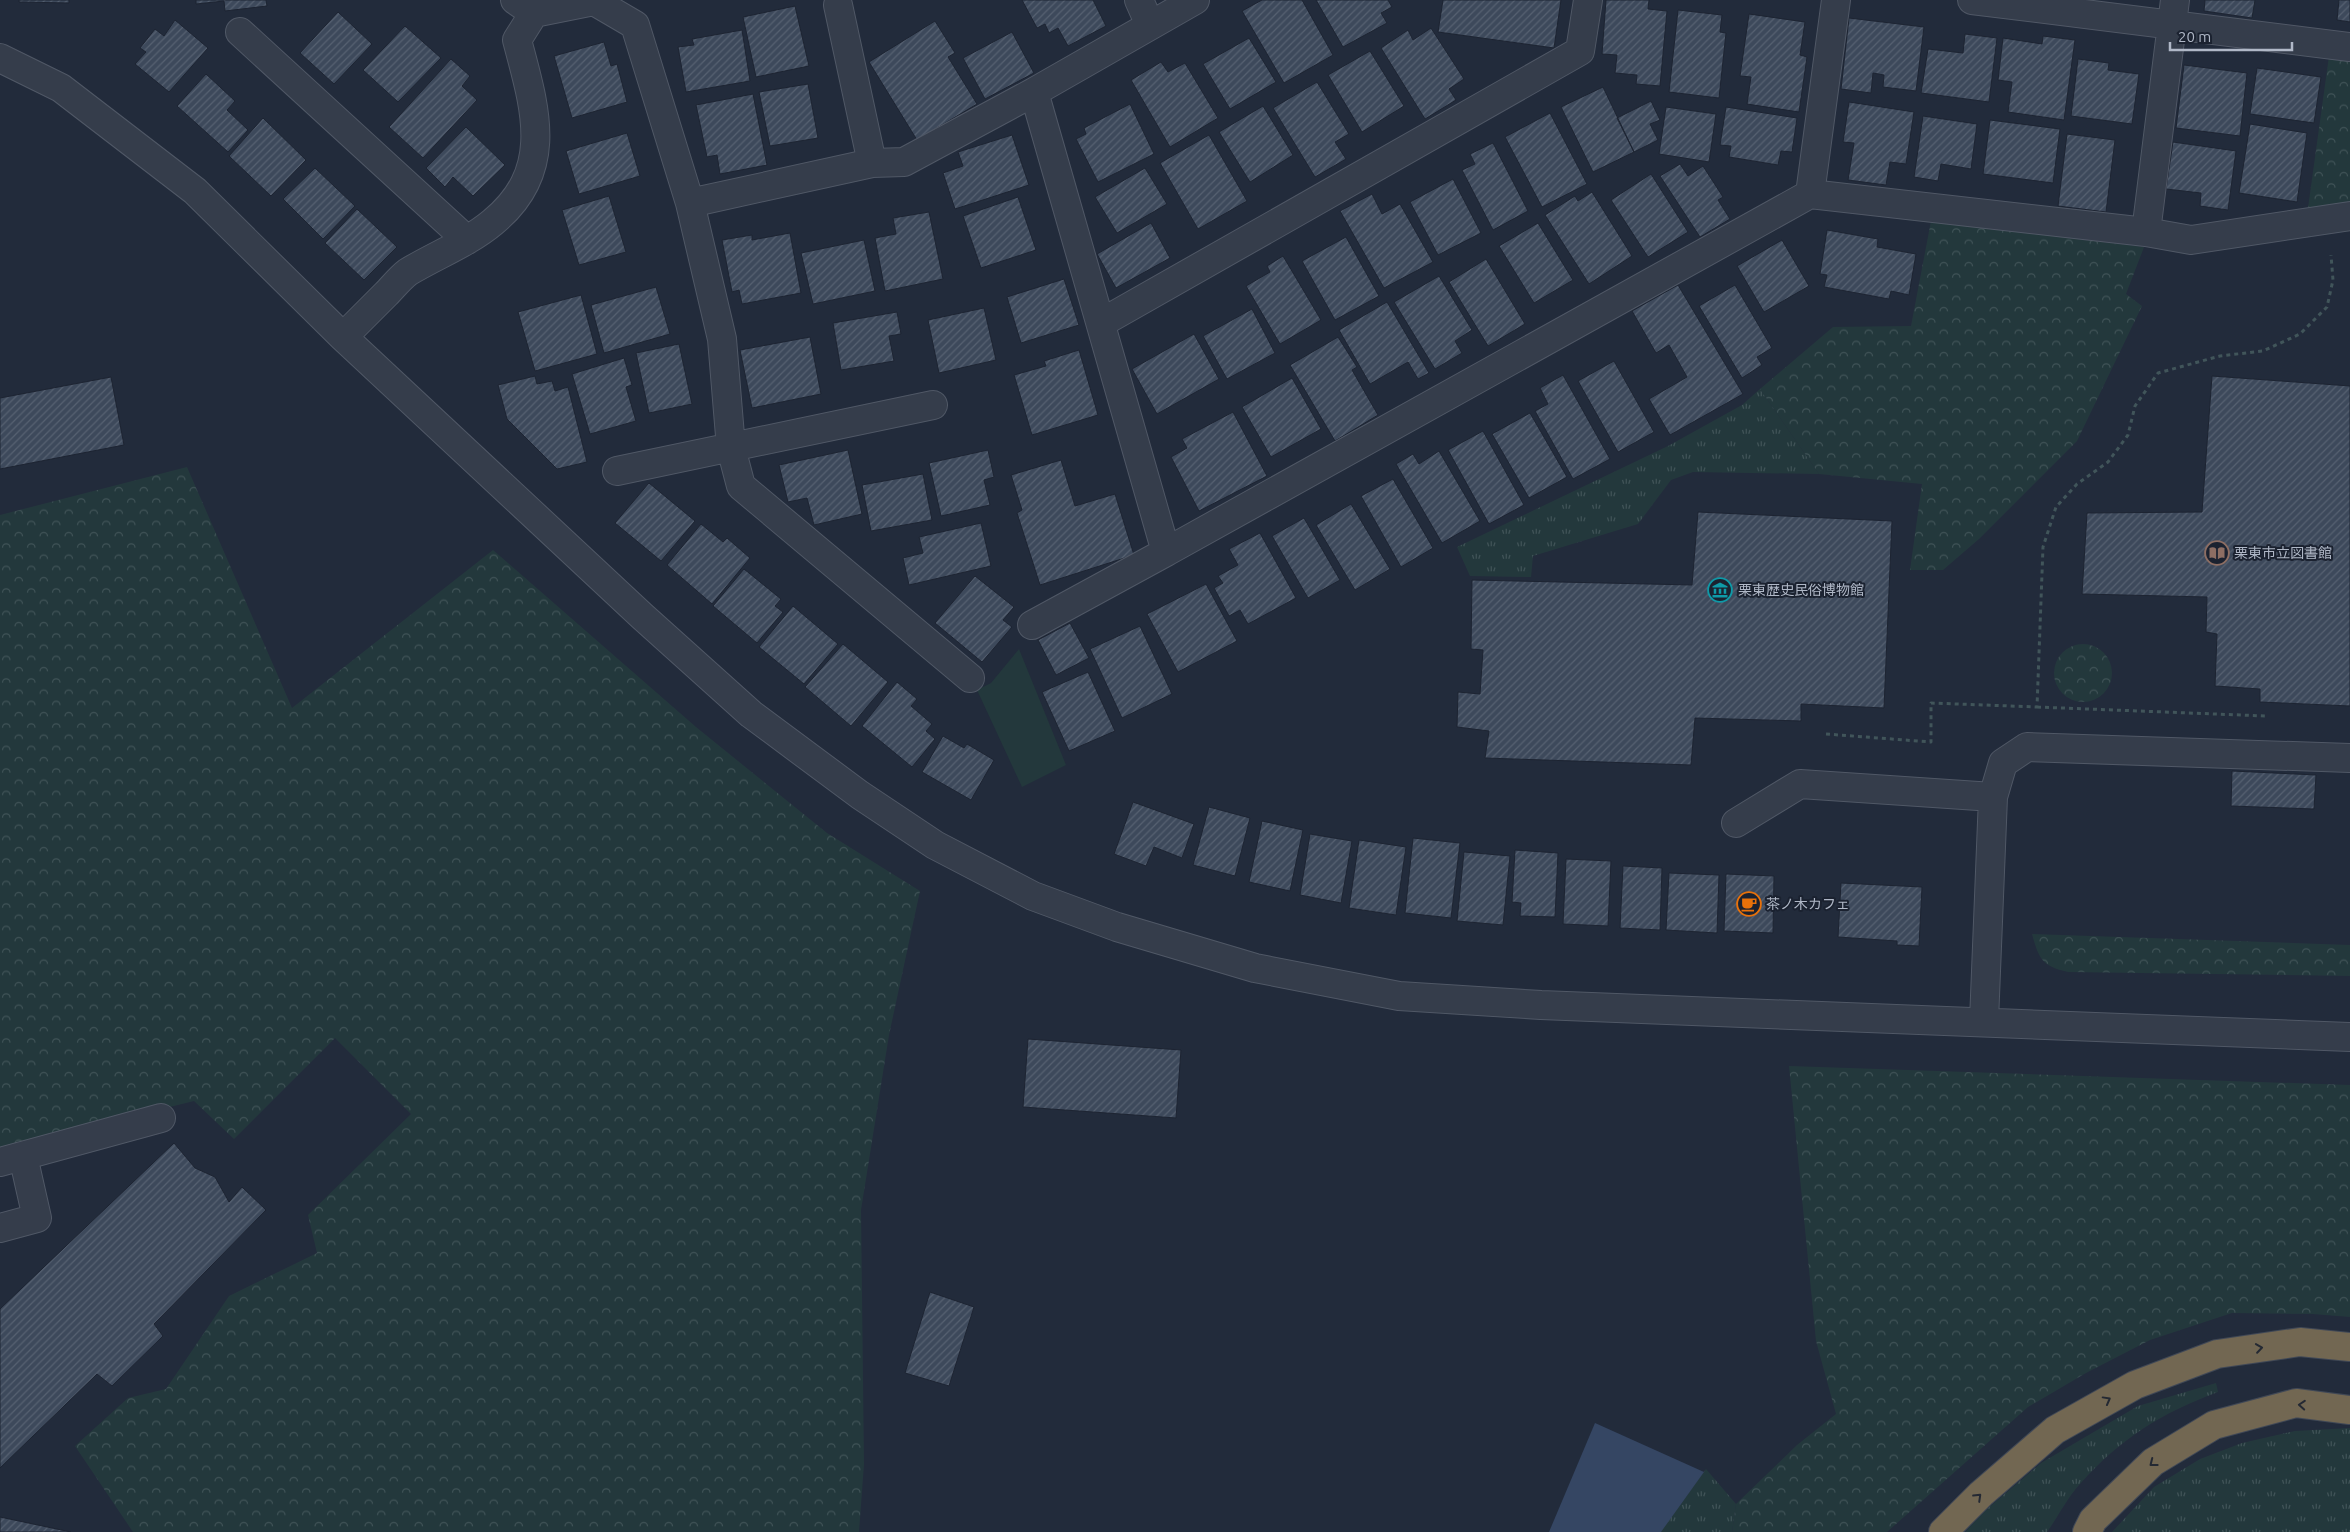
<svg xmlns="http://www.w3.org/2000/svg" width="2350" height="1532" viewBox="0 0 2350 1532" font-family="Ubuntu,'Noto Sans JP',sans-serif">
<defs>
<pattern id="grass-tufts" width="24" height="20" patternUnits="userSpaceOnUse" patternTransform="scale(1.25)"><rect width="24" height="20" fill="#23383c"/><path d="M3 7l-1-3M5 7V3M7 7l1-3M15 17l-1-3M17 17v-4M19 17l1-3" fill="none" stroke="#405357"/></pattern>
<pattern id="forest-crowns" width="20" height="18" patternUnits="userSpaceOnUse" patternTransform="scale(1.25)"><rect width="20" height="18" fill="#23383c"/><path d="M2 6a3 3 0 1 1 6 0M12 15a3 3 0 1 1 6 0" fill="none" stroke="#405357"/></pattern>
<pattern id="building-hatch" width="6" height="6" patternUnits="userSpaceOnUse" patternTransform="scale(1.25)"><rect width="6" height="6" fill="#3d495b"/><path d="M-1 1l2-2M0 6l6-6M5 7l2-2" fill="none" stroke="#566171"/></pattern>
</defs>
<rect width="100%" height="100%" fill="#222b3b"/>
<path fill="url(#grass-tufts)" d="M1760,389l59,85 -126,-2 -22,8 -33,44 -105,32 -2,21 -61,-1 -13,-29 211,-101 74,-41z
M2216,1383l2,9c-57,21 -98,47 -138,92 -13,14 -22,33 -33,48h-82l22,-23 54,-46 97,-57z
M2350,1428v104h-238l42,-45 46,-28 42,-16 53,-12z
M1706,1469l30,35 -4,28h-72z"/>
<path fill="url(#forest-crowns)" d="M2329,56l21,2v144l-42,6z
M1931,221l213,26 -18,47 16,12 -65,135 -98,98 -36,31h-33l12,-86 -103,-10 -59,-85 73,-62 78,-1z
M187,467l105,241 201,-158 203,177 131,106 93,58 -31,144 -28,175 3,254 -5,68h-726l-58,-86 53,-48 38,-9 63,-93 88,-43 -9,-38 103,-101 -76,-76 -101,101 -40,-38 -194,48v-634z
M2054 673a29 29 0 1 1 58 0a29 29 0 1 1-58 0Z
M2032,934l318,11v31l-282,-4c-26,-6 -29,-13 -36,-38z
M1789,1066l561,19v232l-37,-3 -81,-1 -82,27 -64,33 -58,34 -141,125h-155l4,-28 61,-59 39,-31 -20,-73z"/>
<path fill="#23383c" d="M1019,649l47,116 -44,22 -45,-97 14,-7z"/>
<path fill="#354663" d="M1595,1423l109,49 -43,60h-112z"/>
<path fill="url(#building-hatch)" stroke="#1d2432" d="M19,0h50v3l-50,-1z
M196,0h70l1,6 -42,5 -1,-10 -28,3z
M1022,0h71l13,26 -38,20 -10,-18 -9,5 -4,-9 -8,4z
M1262,0h40l31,55 -49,28 -42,-72z
M1316,0h72l4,7 -11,6 6,10 -44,24z
M1443,0h118l-7,48 -116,-16z
M1606,0h43l-1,9 19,2 -7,75 -24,-2 1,-9 -22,-2 2,-18 -15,-1z
M2205,0h50l-3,18 -48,-7z
M2339,0h11v22l-13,-2z
M795,6l14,60 -53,11 -13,-60z
M1678,10l44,5 -2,17 6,1 -7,65 -50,-6z
M338,12l34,32 -38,40 -34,-31z
M1749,14l56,8 -5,33 7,2 -8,55 -52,-8 4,-27 -11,-1z
M1849,18l75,9 -8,64 -33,-4 1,-12 -11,-2 -2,20 -30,-4z
M175,20l33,28 -39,44 -34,-28 11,-12 -6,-4 15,-19 9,7z
M935,21l20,32 -7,4 29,47 -60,36 -48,-78z
M405,26l36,32 -43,44 -35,-32z
M1431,28l33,51 -15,10 7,11 -31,19 -44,-71 27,-18 5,10z
M742,30l8,51 -64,11 -8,-45 16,-2 -2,-6z
M1012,32l22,41 -49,26 -22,-41z
M1965,34l32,4 -8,64 -68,-9 7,-44 35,4z
M2043,36l32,4 -11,80 -56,-8 4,-30 -14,-2 5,-42 39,6z
M1249,38l27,44 -46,27 -27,-45z
M604,42l7,24 6,-2 10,38 -55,16 -18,-62z
M1370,51l34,55 -42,26 -34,-57z
M451,59l19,17 -8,10 15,14 -54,58 -34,-31z
M2078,59l31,4 -1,7 31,4 -7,50 -61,-8z
M1161,62l7,10 17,-9 33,55 -48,29 -39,-67z
M2184,65l63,8 -7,63 -64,-8z
M2257,68l64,9 -7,46 -64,-9z
M206,74l29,27 -8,9 21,20 -20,22 -51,-46z
M1317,82l32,52 -14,8 11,17 -31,18 -42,-69z
M808,84l10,54 -48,8 -11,-54z
M1603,87l31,65 -41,20 -32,-65z
M753,94l14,71 -47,9 -3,-19 -10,2 -11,-52z
M1651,101l9,19 -10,4 8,16 -24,12 -17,-34z
M1849,102l65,10 -8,52 -16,-2 -4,23 -38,-5 6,-37 -11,-1z
M1130,104l24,50 -56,28 -22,-43 10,-5 -2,-6z
M1263,106l30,49 -43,27 -31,-50z
M1666,107l50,7 -7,48 -50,-8z
M1726,107l71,11 -5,34 -11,-1 -3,14 -49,-8 2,-11 -11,-1z
M1550,113l37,71 -45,23 -37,-70z
M1923,116l54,8 -6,45 -30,-5 -3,17 -24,-4z
M263,118l43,42 -35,36 -42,-40z
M1990,120l70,9 -7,54 -70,-9z
M2250,124l57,9 -10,69 -58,-9z
M466,127l39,38 -32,31 -20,-19 -8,10 -19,-19z
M627,133l13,43 -61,18 -13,-43z
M2067,134l48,6 -9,72 -48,-6z
M1012,135l17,50 -74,24 -12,-36 20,-7 -5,-14z
M1209,135l38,66 -49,28 -38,-66z
M2173,142l63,9 -8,59 -28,-4 1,-13 -35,-4z
M1493,143l35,68 -35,19 -31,-60 13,-6 -5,-10z
M1680,164l8,12 15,-10 20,31 -5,3 12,19 -30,18 -40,-61z
M315,168l40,38 -32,33 -40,-40z
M1145,168l22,36 -50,29 -22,-36z
M1651,174l37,58 -40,25 -37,-57z
M1453,179l28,54 -43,22 -28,-53z
M1592,192l40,64 -43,28 -44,-69 30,-19 3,5z
M1372,194l10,20 18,-10 33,58 -49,26 -44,-77z
M609,196l17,56 -47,13 -17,-55z
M1018,197l18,53 -55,18 -18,-52z
M357,209l40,38 -33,33 -39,-37z
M929,212l14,67 -58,12 -10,-53 21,-4 -3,-16z
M1151,223l19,35 -54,30 -19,-34z
M1538,223l35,57 -39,23 -35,-57z
M1827,230l51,9 -1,8 39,7 -7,41 -18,-4 -2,8 -65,-12 3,-12 -7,-1z
M790,233l11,60 -59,11 -3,-14 -7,2 -10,-52 30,-5v5z
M1346,237l33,59 -44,24 -33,-59z
M864,240l11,51 -62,13 -12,-51z
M1782,240l27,46 -45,26 -27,-46z
M1283,256l38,64 -41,24 -34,-58 24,-14 -3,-6z
M1486,259l39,65 -37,22 -39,-64z
M1439,276l33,54 -17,11 7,12 -27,16 -41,-67z
M1064,279l15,46 -58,18 -14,-46z
M1678,285l65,109 -73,41 -21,-36 38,-22 -18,-32 -13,8 -24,-42z
M1735,285l37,63 -15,9 5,8 -20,13 -43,-72z
M656,287l14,47 -66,19 -13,-48z
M581,295l16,59 -62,17 -17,-59z
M1387,302l42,71 -11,6 -10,-17 -38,22 -31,-54z
M984,308l12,52 -57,13 -11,-53z
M1252,309l23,44 -48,26 -24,-43z
M897,312l4,22 -12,2 5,25 -53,9 -8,-47z
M1194,334l25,45 -62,35 -25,-45z
M810,337l11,57 -69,14 -12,-58z
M1338,337l19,30 -5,3 26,45 -43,26 -45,-76z
M679,344l13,60 -43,9 -13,-60z
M1079,350l19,65 -66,20 -18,-60 32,-9 -2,-5z
M624,358l8,27 -6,2 10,34 -46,13 -18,-60z
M1614,361l40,71 -36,20 -40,-71z
M1563,375l47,84 -37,20 -38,-68 13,-7 -8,-16z
M535,376l2,8 15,-3 3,10 13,-4 19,75 -30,7 -50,-50 -9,-34z
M2212,376l138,10v320l-90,-4v-13l-45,-3 2,-52 -11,-2 1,-35 -125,-3 5,-81 115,-1z
M111,377l13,68 -124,24v-71z
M1292,378l29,51 -50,28 -29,-50z
M1233,412l34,64 -68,35 -28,-54 16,-9 -5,-9z
M1530,413l37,64 -38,21 -37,-64z
M1483,431l41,74 -35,19 -41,-74z
M848,450l14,64 -48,11 -7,-27 -19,4 -9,-37z
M988,450l6,27 -10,3 6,25 -49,11 -12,-53z
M1439,451l41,70 -38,22 -46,-79 17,-10 6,10z
M1061,460l14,46 40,-12 19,61 -94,30 -23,-72 5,-3 -11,-35z
M923,474l9,46 -61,11 -9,-46z
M1393,479l40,69 -32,19 -40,-71z
M649,483l46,38 -34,40 -46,-38z
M1351,504l39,65 -35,21 -39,-65z
M1698,512l194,9 -8,187 -83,-4v17l-106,-3 -4,47 -206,-7 4,-27 -32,-4 1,-35 22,2 3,-44 -12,-1 1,-69 220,5z
M1304,518l36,62 -32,18 -36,-62z
M981,523l10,43 -82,19 -6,-27 20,-5 -4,-16z
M701,524l22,18 4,-4 23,20 -38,46 -45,-39z
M1260,533l36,65 -48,26 -8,-14 -11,6 -15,-28 9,-5 -5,-7 20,-11 -9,-16z
M744,569l37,30 -6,7 8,6 -26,31 -44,-37z
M975,576l39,31 -11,13 9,7 -30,35 -47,-39z
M1206,584l31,57 -59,31 -31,-58z
M793,606l45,38 -34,40 -45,-37z
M1070,623l19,35 -33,17 -18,-35z
M1140,626l32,68 -50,24 -32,-69z
M843,644l45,38 -37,44 -46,-39z
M1088,672l27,59 -46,20 -27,-59z
M897,682l20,17 -6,7 21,18 -6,7 9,8 -23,28 -50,-41z
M943,736l21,12 3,-4 27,16 -23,40 -49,-28z
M2232,771l84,4 -2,34 -83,-3z
M1133,802l61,22 -12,34 -28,-11 -8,19 -32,-12z
M1209,807l41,11 -15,58 -42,-11z
M1262,821l41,9 -13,61 -41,-9z
M1310,834l42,7 -11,62 -41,-8z
M1413,838l47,5 -9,75 -46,-5z
M1359,840l47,7 -10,68 -47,-7z
M1515,850l43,3 -3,64 -35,-1 1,-13 -9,-1z
M1464,852l46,4 -7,69 -46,-4z
M1566,859l45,2 -3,65 -45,-2z
M1623,866l39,2 -2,62 -40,-2z
M1669,873l50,2 -2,58 -51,-3z
M1726,874l48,2 -1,57 -49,-2z
M1841,883l81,4 -3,59 -22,-1v-4l-59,-4z
M1028,1039l153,11 -5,68 -153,-11z
M174,1143l21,25 20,9 14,25 13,-15 24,23 -112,114 9,12 -51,50 -15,-12 -97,94v-159z
M930,1292l44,15 -25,79 -44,-13z
M0,1517l71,15h-71z"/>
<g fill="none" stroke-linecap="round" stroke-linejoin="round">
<g stroke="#505866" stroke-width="30">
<path id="minor" d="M515,0l19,13 60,-12 41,24 55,178 32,136 9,109 10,38 229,192
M1139,0l11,25
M1195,0l-161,92 132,460 644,-358 336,38 45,8 159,-24
M1972,0l378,47
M838,5l34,158
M240,32l227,208
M0,58l61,30 134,103 148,146 299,279 109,98 109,81 75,50 98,51 84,31 138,41 144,28 142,9 809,32
M1810,194l26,-194
M690,203l182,-40 32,-1 130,-70
M2146,232l29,-232
M1101,323l479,-272 8,-51
M343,337c15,-15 29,-29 43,-43 7,-7 14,-16 22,-22 28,-17 60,-29 85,-50 63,-52 42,-114 24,-182l17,-27
M617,471l316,-66
M1032,625l134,-73
M1736,823l64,-39 193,13
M1984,1021l9,-224 10,-34 24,-16 323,11
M0,1162l161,-44
M0,1228l37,-10 -14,-62"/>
</g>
<g stroke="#404856" stroke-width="30">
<path id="highway" d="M1943,1532l38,-38 74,-64 80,-45 82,-31 83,-12 50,5
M2087,1532l6,-12 60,-58 61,-37 82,-22 54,7"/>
</g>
<path stroke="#41555a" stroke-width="3" stroke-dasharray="4 4" stroke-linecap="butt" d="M2037,707l229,9
M1826,734l105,8v-39l106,4 6,-160 13,-40 21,-23 31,-22 20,-27 7,-29 23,-33 62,-17 43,-5 37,-17 27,-27 6,-27 -2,-25"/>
<use href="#minor" stroke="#353d4b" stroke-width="28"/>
<use href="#highway" stroke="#726752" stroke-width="28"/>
</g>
<defs><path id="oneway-chevron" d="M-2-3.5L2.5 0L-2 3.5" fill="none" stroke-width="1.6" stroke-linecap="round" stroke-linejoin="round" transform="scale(1.25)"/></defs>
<g stroke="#242933">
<use href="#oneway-chevron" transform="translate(2259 1348) rotate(-8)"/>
<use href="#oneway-chevron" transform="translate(2107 1400) rotate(-29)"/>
<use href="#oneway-chevron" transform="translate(2302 1405) rotate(-176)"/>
<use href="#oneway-chevron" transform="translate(2153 1463) rotate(142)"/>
<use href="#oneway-chevron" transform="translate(1978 1497) rotate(-44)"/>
</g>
<defs>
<g id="library-ring" transform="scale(1.25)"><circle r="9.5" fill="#1b2230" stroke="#8d6e63" stroke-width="1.5"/><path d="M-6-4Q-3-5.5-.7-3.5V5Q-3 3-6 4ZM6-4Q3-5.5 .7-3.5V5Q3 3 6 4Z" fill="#8d6e63"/></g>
<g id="museum-ring" transform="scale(1.25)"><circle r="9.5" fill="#1b2230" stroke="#0f9aa8" stroke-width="1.5"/><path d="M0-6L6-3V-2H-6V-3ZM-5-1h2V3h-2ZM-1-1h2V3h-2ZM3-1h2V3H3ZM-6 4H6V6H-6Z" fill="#0f9aa8"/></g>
<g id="cafe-ring" transform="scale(1.25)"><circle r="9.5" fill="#1b2230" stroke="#e8710a" stroke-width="1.5"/><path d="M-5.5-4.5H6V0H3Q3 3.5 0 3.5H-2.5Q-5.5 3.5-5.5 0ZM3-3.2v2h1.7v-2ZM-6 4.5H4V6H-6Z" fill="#e8710a"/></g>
</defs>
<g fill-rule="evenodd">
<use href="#library-ring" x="2217" y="553"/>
<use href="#museum-ring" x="1720" y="590"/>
<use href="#cafe-ring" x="1749" y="904"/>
</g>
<g text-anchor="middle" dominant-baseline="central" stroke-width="4" stroke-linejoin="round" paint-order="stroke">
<g font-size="14" fill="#b0b8c7" stroke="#1b2230" text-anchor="start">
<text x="2234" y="553">栗東市立図書館</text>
<text x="1738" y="590">栗東歴史民俗博物館</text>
<text x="1766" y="904">茶ノ木カフェ</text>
</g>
</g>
<path d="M2170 42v8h122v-8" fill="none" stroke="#b0b8c7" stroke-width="2.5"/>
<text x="2178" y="42" font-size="15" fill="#b0b8c7" stroke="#1b2230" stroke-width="4" paint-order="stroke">20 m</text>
</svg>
